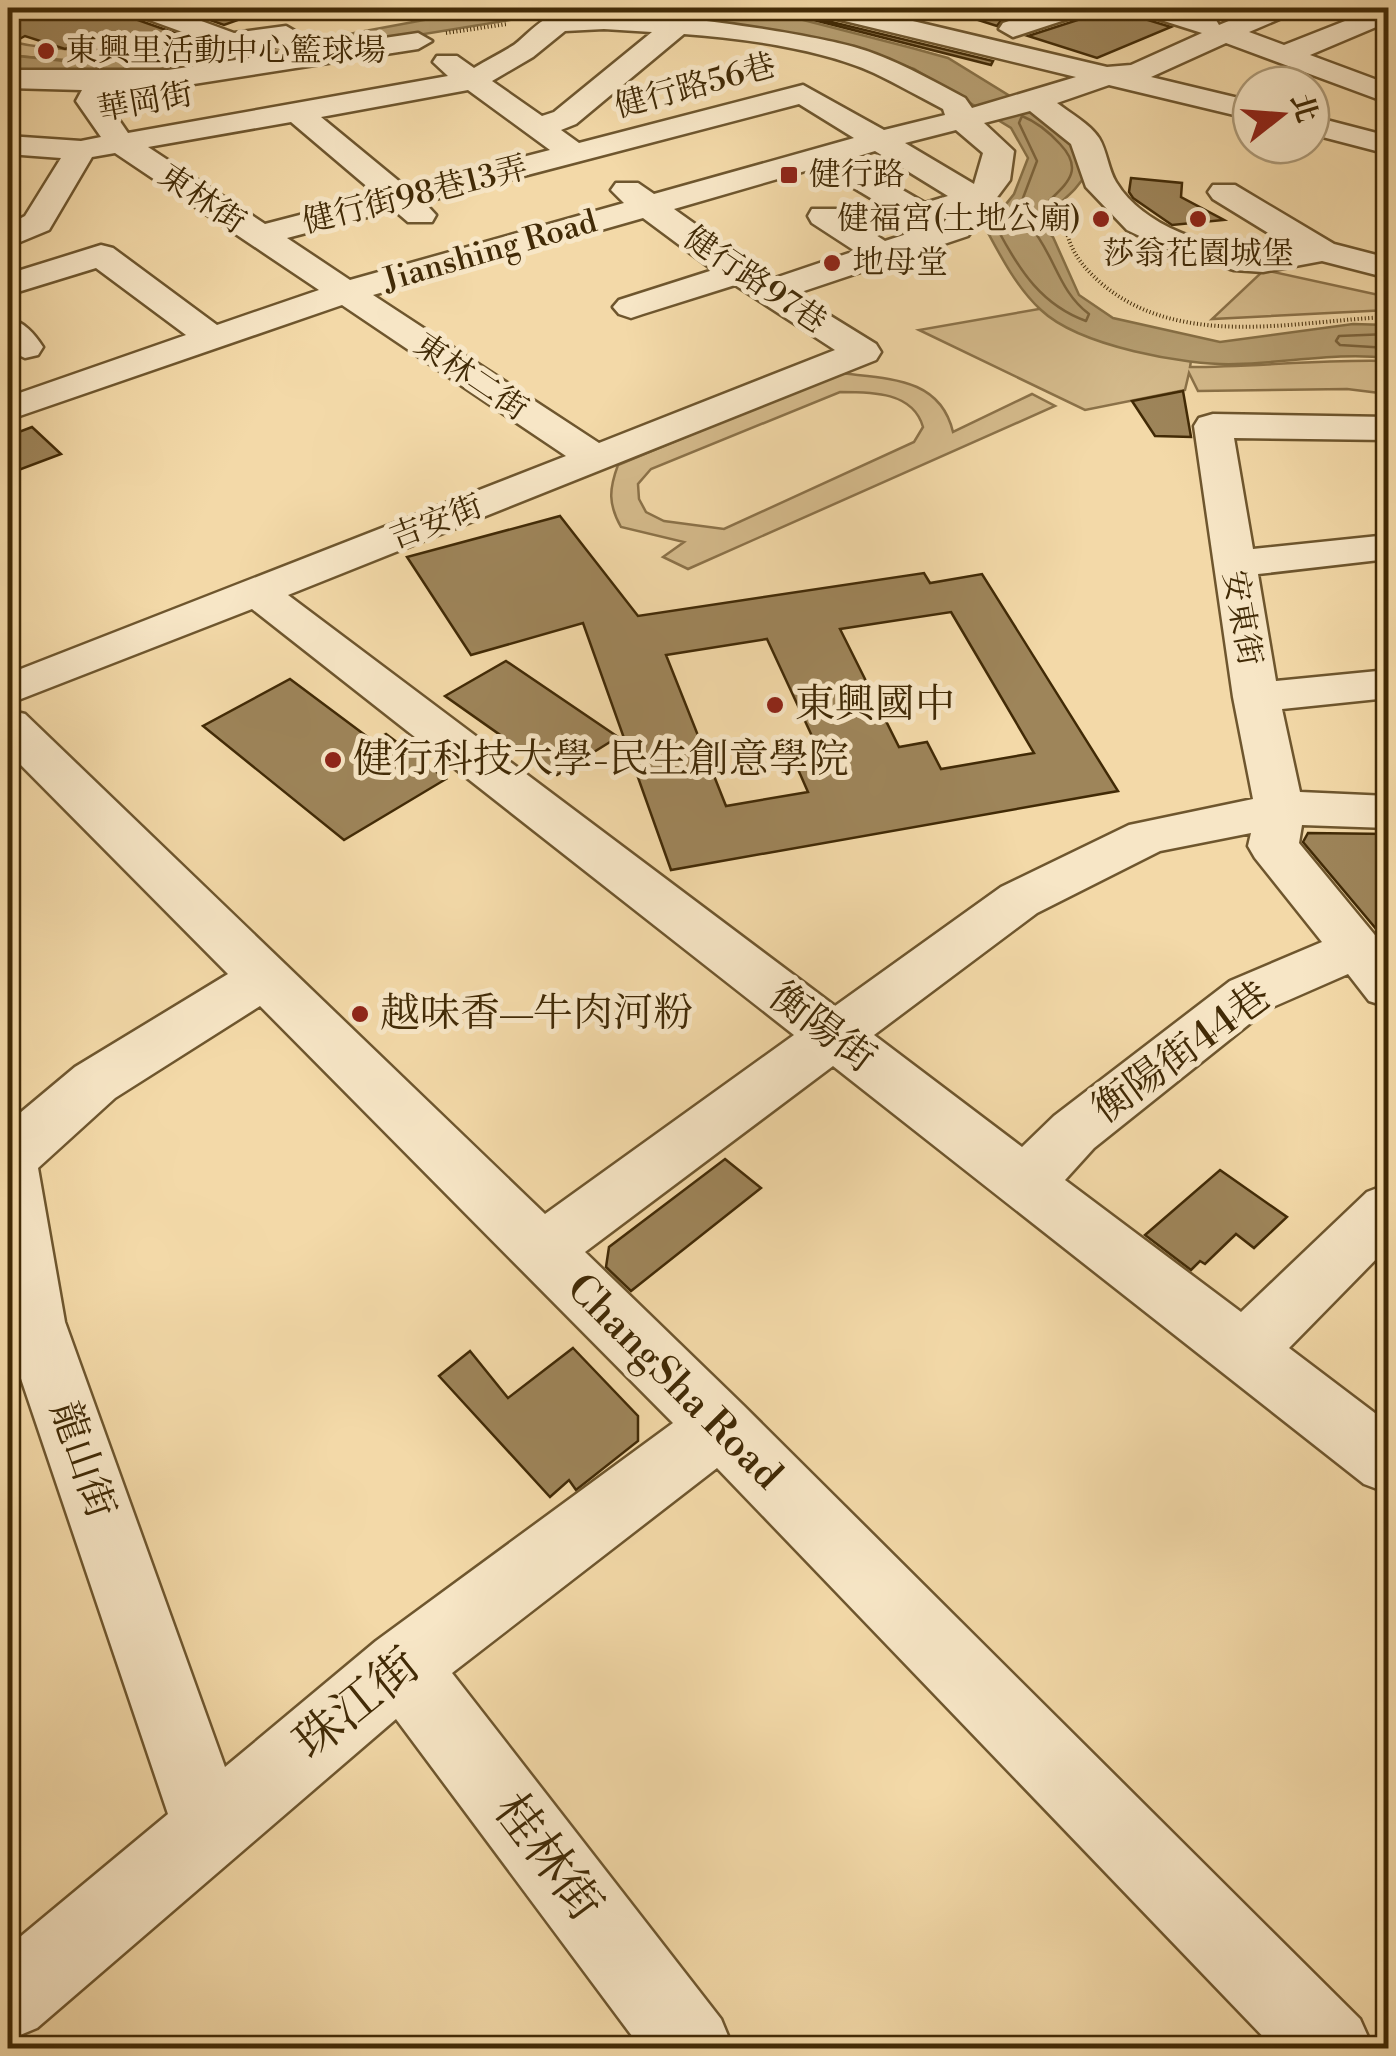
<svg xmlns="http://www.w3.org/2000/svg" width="1396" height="2056" viewBox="0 0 1396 2056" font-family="'Libre Bodoni','Noto Serif TC',serif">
<rect width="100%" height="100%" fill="#f3d9a8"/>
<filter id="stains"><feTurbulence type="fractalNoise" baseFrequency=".002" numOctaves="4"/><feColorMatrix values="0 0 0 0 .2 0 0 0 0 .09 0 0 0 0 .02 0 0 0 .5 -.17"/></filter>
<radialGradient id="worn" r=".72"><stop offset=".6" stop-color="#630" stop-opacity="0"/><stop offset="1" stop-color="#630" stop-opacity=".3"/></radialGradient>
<path fill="#d5bb8c" stroke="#8b7249" stroke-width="2.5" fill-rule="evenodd" d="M218,37l7,21c-73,8 -144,5 -217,-3v-14c67,16 142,7 210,-4z
M1264,270l124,27v13l-176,9z
M1056,306l136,49 -2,12c67,0 132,-8 198,-6v33l-41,-5 -149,2 -9,-18 -4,17 -100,20 -166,-80z
M840,373c48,6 100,4 113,59l79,-38 23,12 -367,163 -25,-12 21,-15 -63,-15c-13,-23 -12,-38 -3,-62zM840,392c33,0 73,0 83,35l-9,15 -190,87 -60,-8 -18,-9 -7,-13 -1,-15 13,-15z"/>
<path fill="#b69e71" stroke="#877046" stroke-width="2.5" d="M488,8h246l46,6 132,34 36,10 101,62 27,25 10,28c-11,23 -33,31 -46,52l13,12 26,58 34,23 107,24 133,-18 35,1v33c-51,-6 -100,5 -152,6 -50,2 -157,-18 -195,-54 -24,-22 -40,-53 -55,-81l28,-35 14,-36 -17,-30 -97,-59 -67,-22 -130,-26 -68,-5 -127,2 -275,45 -85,8 -154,-1v-15l66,7 184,-11z"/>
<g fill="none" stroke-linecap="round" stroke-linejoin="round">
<path stroke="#7c643c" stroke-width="2.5" d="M666,8l89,10 5,-10
M1022,116c15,6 27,16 38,28 35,37 -16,49 -30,82 25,29 28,65 59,88l-3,7c-44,-16 -66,-50 -87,-89l24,-34 14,-37 -18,-38z
M1388,334l-49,2 -3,5 4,4 48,3"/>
</g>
<path fill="#9e855a" stroke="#412a06" stroke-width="2.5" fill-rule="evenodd" d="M8,8h118l6,10 57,20 -70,8 -25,-7 -29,10 -40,-13 -17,9z
M176,8h86l1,3 -39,14z
M807,8l8,10 178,43 -2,4 -185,-47z
M960,8h78l-36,11 -5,7 -38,-12z
M1090,8h42l9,10 30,9 -74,31 -69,-22 56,-18z
M1131,178l51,5 -1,14 43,23 -52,5 -39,-27 -4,-6z
M1183,391l8,46 -36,-1 -23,-35z
M32,427l29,27 -53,20v-38z
M560,516l78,100 286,-43 6,10 52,-9 136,217 -447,79 -88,-247 -112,32 -64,-98zM951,612l83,141 -93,16 -14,-27 -28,5 -59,-118zM767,639l57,123 -27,5 11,25 -82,14 -60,-151z
M506,661l112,76 -61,38 -112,-79z
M290,679l83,62 13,-7 60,45 -102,61 -141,-114z
M1308,833l80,1v109l-85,-101z
M725,1159l36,29 -130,103 -25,-24 3,-20z
M1220,1170l67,47 -33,31 -18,-14 -31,30 -5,-3 -9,9 -46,-35z
M573,1348l65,68v25l-62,49 -7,-10 -19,17 -111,-121 31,-25 38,47z"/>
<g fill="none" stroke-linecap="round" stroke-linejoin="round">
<g stroke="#6e562e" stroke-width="5">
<path id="minor" d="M130,8h36l68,25 52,-7 14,8 -14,8 -54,8 -99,-36z
M813,8h45l249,59 24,-2 71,-32 -60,-19 -3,-6h38l39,12 3,5 41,-17h34l-3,6 -42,18 35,13 94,-37h10v14l-78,33 78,29v19l-162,-60 -75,34 100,24v18l-142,-34 -52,18c13,10 33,21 42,35 8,13 9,31 17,44 31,52 120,75 175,65l-78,-48 -5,-7 5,-7h22l99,59 54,14v20l-66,-17 -59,11 -29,-2 -63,-19 -44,-21 -41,-43 -15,-43 -41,-33 -46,12 30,28 -4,29 -42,56 -173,58 81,50 5,8 -5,8 -588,235 547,411 166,-119 128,-62 124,-26 -20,-102 -39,-271 5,-8 14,-4 175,3v23l-154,-2 19,111 135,-14v24l-130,15 18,107 112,-11v28l-106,11 18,83 88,4v32l-86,-3 -3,18 89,108v56l-19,-6 -21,-27 -80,35 -174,139 -29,32 176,132 126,-120 21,-8v63l-99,101 99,75v70l-24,-9 -531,-418 -248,186 158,153 617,614 13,29h-99l-557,-580 -265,205 269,346 12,29h-92l-245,-329 -359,309 -29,12v-93l160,-133 -160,-474v-217l67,-56 153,-93 -220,-222v-42l17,4 520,500 249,-179 -542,-426 -244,95v-30l558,-218 -224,-151 -334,115v-23l178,-62 -90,-67 -88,27v-21l93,-29 12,3 104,77 102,-35 -204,-137 -23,4 -43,73 -41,17v-22l17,-9 36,-58 -53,-4v-18l73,5 20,-4 -25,-36 6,-11 -74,-2v-18h160l250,-37 14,8 -14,8 -250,39 -57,2 -5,11 22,32 320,-57 -15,-14 4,-6h20l17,12c13,-8 27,-15 40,-23 12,-9 23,-23 36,-28 45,-17 252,15 304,30 39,11 75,32 111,51l7,10 104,-31 -260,-63zM604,29l48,3 -98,80 -12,4 -50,-35 41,-24 32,-26zM684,34c57,4 138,15 190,39 23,11 46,24 69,36l2,6 -61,15 -81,-45 -224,58 -18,-13 15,-6zM468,90l82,60 -144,37 -85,-70zM799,104l55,34 -200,56 -16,-11h-22l-5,7 13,13 -274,77 -63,-42 107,-28 14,12h24l4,-7 -12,-13zM291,122l86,73 -112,29 -117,-77zM956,130l27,23 -9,31 -69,-41zM875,151l73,45 -23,7 -76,-44zM819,167l90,54 12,3 28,-8 -5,6 -59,19 -49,-32h-24l-4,7 4,7 43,28 -83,28 -98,-70zM643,218l70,52 -94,30 -6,7 6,7 12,4 12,-4 92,-29 100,65 -236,93 -226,-148zM1251,833l-3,13 7,12 67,84 -92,39 -176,135 -32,31 -148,-112 163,-122 123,-62zM260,1006l413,417 -297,218 -151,126 -160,-445 -27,-154 77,-70z
M1048,8h38l-3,6 -70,23 -14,-8 4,-6z
M1311,116l77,20v18l-77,-20z
M8,318c16,4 26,15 35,29l-5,8 -13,3 -17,-8z"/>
</g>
<path stroke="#412a06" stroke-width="4" stroke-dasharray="1 2.5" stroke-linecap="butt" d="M446,33l61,-9
M1076,203l-11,8c-1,32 13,52 37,73 79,66 192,37 286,33"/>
<use href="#minor" fill="#f7e6c6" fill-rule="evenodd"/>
</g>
<g fill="#8f2418" stroke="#f7e6c6" stroke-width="4">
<circle cx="46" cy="51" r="10"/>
<rect x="779" y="165" width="20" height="20" rx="5"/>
<circle cx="1101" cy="219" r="10"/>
<circle cx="1198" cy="219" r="10"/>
<circle cx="832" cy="263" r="10"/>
<circle cx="775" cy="705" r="10"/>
<circle cx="333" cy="760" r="10"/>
<circle cx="360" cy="1014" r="10"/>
</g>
<g text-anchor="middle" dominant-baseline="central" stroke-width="10" stroke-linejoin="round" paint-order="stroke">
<g font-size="32" fill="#412a06" stroke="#f7e6c6" text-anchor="start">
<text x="66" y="51">東興里活動中心籃球場</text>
<text x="809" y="175">健行路</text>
<text x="1081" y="219" text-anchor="end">健福宮(土地公廟)</text>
<text x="1198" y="254" text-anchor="middle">莎翁花園城堡</text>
<text x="852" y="263">地母堂</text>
</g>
<g font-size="32" fill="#412a06" stroke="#f7e6c6">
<text transform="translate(695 86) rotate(-15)">健行路56巷</text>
<text transform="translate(145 102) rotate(-10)">華岡街</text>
<text transform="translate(415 195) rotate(-14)">健行街98巷13弄</text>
<text transform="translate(202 199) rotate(34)">東林街</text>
<text transform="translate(490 251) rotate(-16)">Jianshing Road</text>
<text transform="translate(755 280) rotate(34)">健行路97巷</text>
<text transform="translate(471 377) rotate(34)">東林二街</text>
<text transform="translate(436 522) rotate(-21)">吉安街</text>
<text transform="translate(1242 618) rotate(80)">安東街</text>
</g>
<g font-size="40" fill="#412a06" stroke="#f7e6c6" text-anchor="start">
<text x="795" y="705">東興國中</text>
<text x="353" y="760">健行科技大學-民生創意學院</text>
<text x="380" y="1014">越味香—牛肉河粉</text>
</g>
<g font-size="40" fill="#412a06" stroke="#f7e6c6">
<text transform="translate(822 1028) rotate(37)">衡陽街</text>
<text transform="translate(1182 1053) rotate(-36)">衡陽街44巷</text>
<text transform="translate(674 1382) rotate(45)">ChangSha Road</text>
<text transform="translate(82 1460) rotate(71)">龍山街</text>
</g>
<g font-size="48" fill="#412a06" stroke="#f7e6c6">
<text transform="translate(358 1705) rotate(-39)">珠江街</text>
<text transform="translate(547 1858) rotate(53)">桂林街</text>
</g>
</g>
<rect width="1396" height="2056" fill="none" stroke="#f3d9a8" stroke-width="40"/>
<rect x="10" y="10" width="1376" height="2036" fill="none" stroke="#412a06" stroke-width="5"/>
<rect x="20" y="20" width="1356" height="2016" fill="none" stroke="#412a06" stroke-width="2.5"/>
<g transform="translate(1281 115) rotate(73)"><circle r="48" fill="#f7e6c6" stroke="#ae9b79" stroke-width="2.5"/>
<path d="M0-8L18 38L0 25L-18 38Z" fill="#8f2418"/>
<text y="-15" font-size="28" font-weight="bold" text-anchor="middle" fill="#412a06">北</text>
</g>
<rect width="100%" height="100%" filter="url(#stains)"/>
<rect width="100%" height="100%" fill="url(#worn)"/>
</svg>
